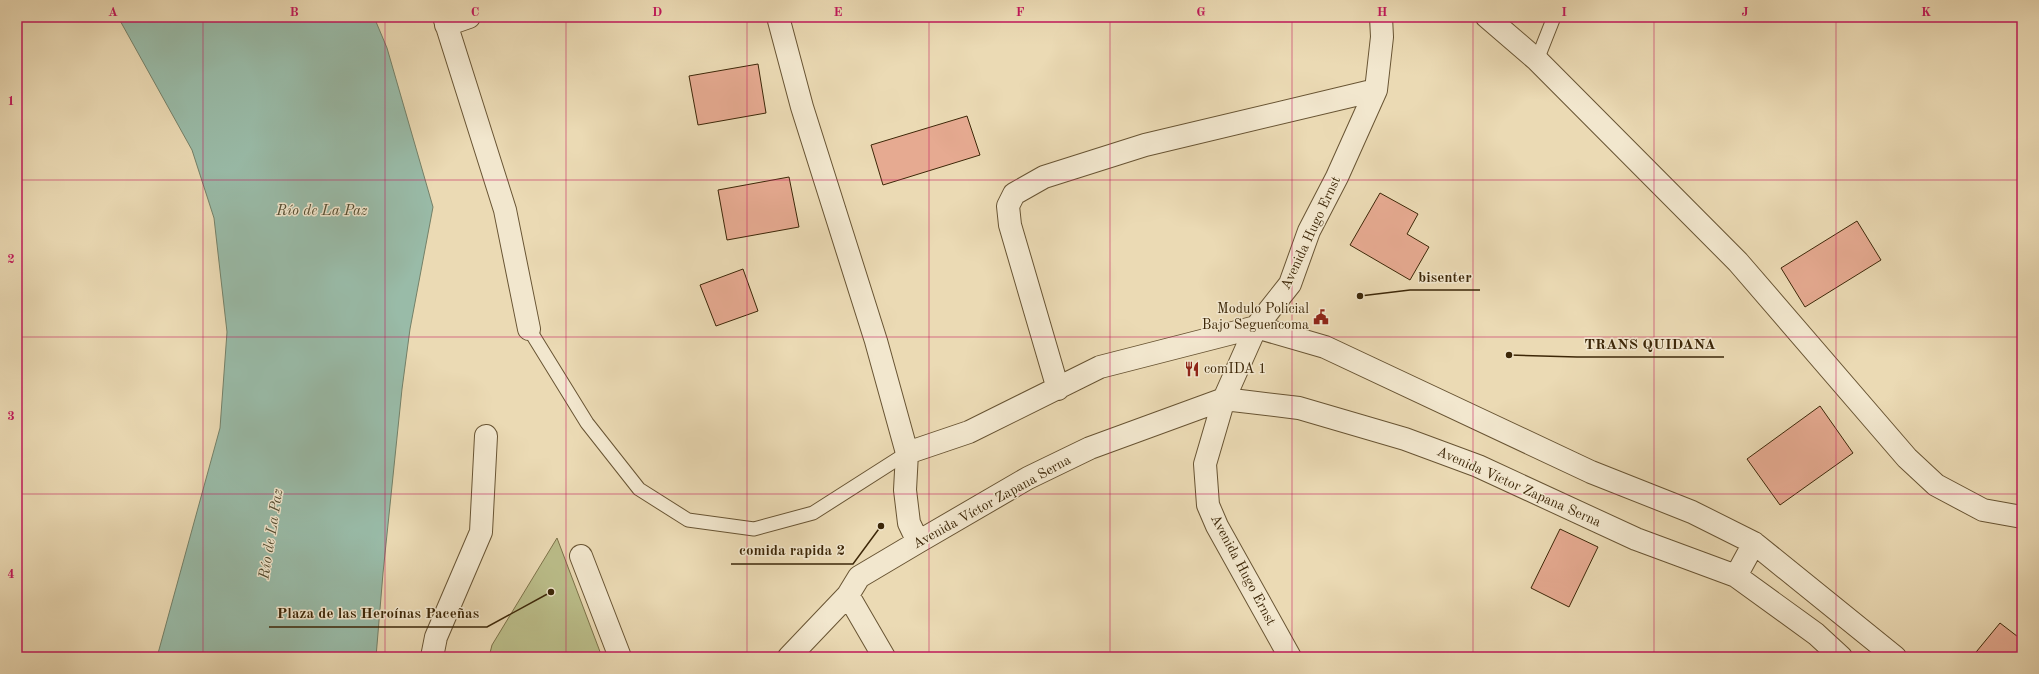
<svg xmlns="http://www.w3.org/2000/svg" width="2039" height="674" viewBox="0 0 2039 674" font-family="'Old Standard TT',serif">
<rect width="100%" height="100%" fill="#ebdab4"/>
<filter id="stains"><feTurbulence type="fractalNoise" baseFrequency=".005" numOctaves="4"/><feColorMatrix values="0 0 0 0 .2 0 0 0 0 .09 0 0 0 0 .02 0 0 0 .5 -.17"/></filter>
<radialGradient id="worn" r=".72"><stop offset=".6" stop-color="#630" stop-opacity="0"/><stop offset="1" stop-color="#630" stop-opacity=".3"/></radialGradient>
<path fill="#bbbe8a" stroke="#7c7249" d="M557,538l45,119h-113l3,-12z"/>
<path fill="#99bba8" stroke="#748068" d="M118,17h256l13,31 46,159 -23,122 -8,60 -19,184 -7,84h-219l63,-229 7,-96 -13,-114 -22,-68z"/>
<path fill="#e6aa91" stroke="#3d2708" d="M758,64l8,49 -68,12 -9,-49z
M967,116l13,39 -97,30 -12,-40z
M789,177l10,50 -72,13 -9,-50z
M1380,193l38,21 -11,20 22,13 -19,33 -60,-35z
M1857,221l24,39 -76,47 -24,-39z
M743,269l15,42 -42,15 -16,-41z
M1820,406l33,47 -73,52 -33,-46z
M1560,529l38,18 -29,60 -38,-19z
M2000,623l22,17v17h-50z"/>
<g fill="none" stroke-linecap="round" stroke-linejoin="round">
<g stroke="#685433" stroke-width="15">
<path id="lane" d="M1537,60l17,-43
M529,329l58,94 52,66 49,31 66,9 59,-16 94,-60"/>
</g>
<g stroke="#685433" stroke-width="24">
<path id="street" d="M444,17l61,193 24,119
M778,17l24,90 74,234 31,112 -2,37 4,33 9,19
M1487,17l50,43 201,202 169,196 29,27 47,25 39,7
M446,25l23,-8
M1058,389l-48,-164 -2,-19 6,-12 30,-17 101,-32 231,-55
M907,453l62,-21 131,-65 156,-40 69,20 266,125 101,40 62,31 141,114
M581,556l39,101
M1736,576l18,-33
M848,595l36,62
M432,657l4,-20 45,-105 5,-96
M789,657l59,-62 11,-18 59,-35 110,-64 62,-30 134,-49 75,9 106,31 73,27 158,73 100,37 80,58 25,23
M1290,657l-73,-131 -9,-21 -3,-41 19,-65 32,-72 34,-43 19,-53 28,-54 39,-87 6,-53 -1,-20"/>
</g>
<use href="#lane" stroke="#f2e7ce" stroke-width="13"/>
<use href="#street" stroke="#f2e7ce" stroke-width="22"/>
</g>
<path fill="none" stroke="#c2185b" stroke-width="1" stroke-opacity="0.55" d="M203,17v640M385,17v640M566,17v640M747,17v640M929,17v640M1110,17v640M1292,17v640M1473,17v640M1654,17v640M1836,17v640M17,180h2005M17,337h2005M17,494h2005"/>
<defs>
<g id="civic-bare" transform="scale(1.2)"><path d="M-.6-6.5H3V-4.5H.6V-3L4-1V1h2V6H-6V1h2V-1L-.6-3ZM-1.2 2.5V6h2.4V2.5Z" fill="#8f2418" stroke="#f2e7ce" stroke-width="2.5" paint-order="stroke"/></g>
<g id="restaurant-bare" transform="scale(1.2)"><path d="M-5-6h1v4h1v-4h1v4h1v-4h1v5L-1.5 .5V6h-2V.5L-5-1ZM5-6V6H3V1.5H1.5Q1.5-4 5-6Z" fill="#8f2418" stroke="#f2e7ce" stroke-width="2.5" paint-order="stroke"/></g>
</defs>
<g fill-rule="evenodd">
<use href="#civic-bare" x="1321" y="317"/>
<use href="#restaurant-bare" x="1192" y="369"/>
</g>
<g text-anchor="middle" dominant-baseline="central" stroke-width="3" stroke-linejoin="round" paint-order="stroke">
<g font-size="14" fill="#3d2708" stroke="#f2e7ce">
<text transform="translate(1311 233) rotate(-65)">Avenida Hugo Ernst</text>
<text transform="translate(1519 487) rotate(24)">Avenida Víctor Zapana Serna</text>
<text transform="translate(992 502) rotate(-29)">Avenida Víctor Zapana Serna</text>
<text transform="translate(1243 570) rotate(62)">Avenida Hugo Ernst</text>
</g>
<g font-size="14" fill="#3d2708" stroke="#f2e7ce" text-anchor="end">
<text x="1309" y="309">Modulo Policial<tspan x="1309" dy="16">Bajo Seguencoma</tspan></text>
<text x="1204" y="369" text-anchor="start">comIDA 1</text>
</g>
<g font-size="15" font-style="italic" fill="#544c30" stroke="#f2e7ce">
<text x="322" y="211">Río de La Paz</text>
<text transform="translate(272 534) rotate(-81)">Río de La Paz</text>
</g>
</g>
<path fill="none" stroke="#3d2708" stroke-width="1.5" d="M1360 296L1410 290H1480M1509 355L1577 357H1724M881 526L853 564H731M551 592L487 627H269"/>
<g fill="#3d2708" stroke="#f2e7ce" stroke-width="1.5">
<circle cx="1360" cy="296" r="4"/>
<circle cx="1509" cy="355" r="4"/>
<circle cx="881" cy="526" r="4"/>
<circle cx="551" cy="592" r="4"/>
</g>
<g font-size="15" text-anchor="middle" font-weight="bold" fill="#3d2708" stroke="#f2e7ce" stroke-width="3" stroke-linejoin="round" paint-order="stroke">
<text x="1445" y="282">bisenter</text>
<text x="1650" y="349">TRANS QUIDANA</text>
<text x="792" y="555">comida rapida 2</text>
<text x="378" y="618">Plaza de las Heroínas Paceñas</text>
</g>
<rect width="2039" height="674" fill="none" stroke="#ebdab4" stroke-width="44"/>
<rect x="22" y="22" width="1995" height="630" fill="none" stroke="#c2185b" stroke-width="1.5"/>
<g font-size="13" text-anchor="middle" font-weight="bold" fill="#c2185b">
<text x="113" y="16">A</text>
<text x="294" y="16">B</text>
<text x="475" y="16">C</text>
<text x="657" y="16">D</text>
<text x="838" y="16">E</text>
<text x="1020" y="16">F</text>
<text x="1201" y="16">G</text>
<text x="1382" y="16">H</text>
<text x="1564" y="16">I</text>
<text x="1745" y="16">J</text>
<text x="1926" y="16">K</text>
<text x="11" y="105">1</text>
<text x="11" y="263">2</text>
<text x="11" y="420">3</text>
<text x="11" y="578">4</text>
</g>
<rect width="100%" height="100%" filter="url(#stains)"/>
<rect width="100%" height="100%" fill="url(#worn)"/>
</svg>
